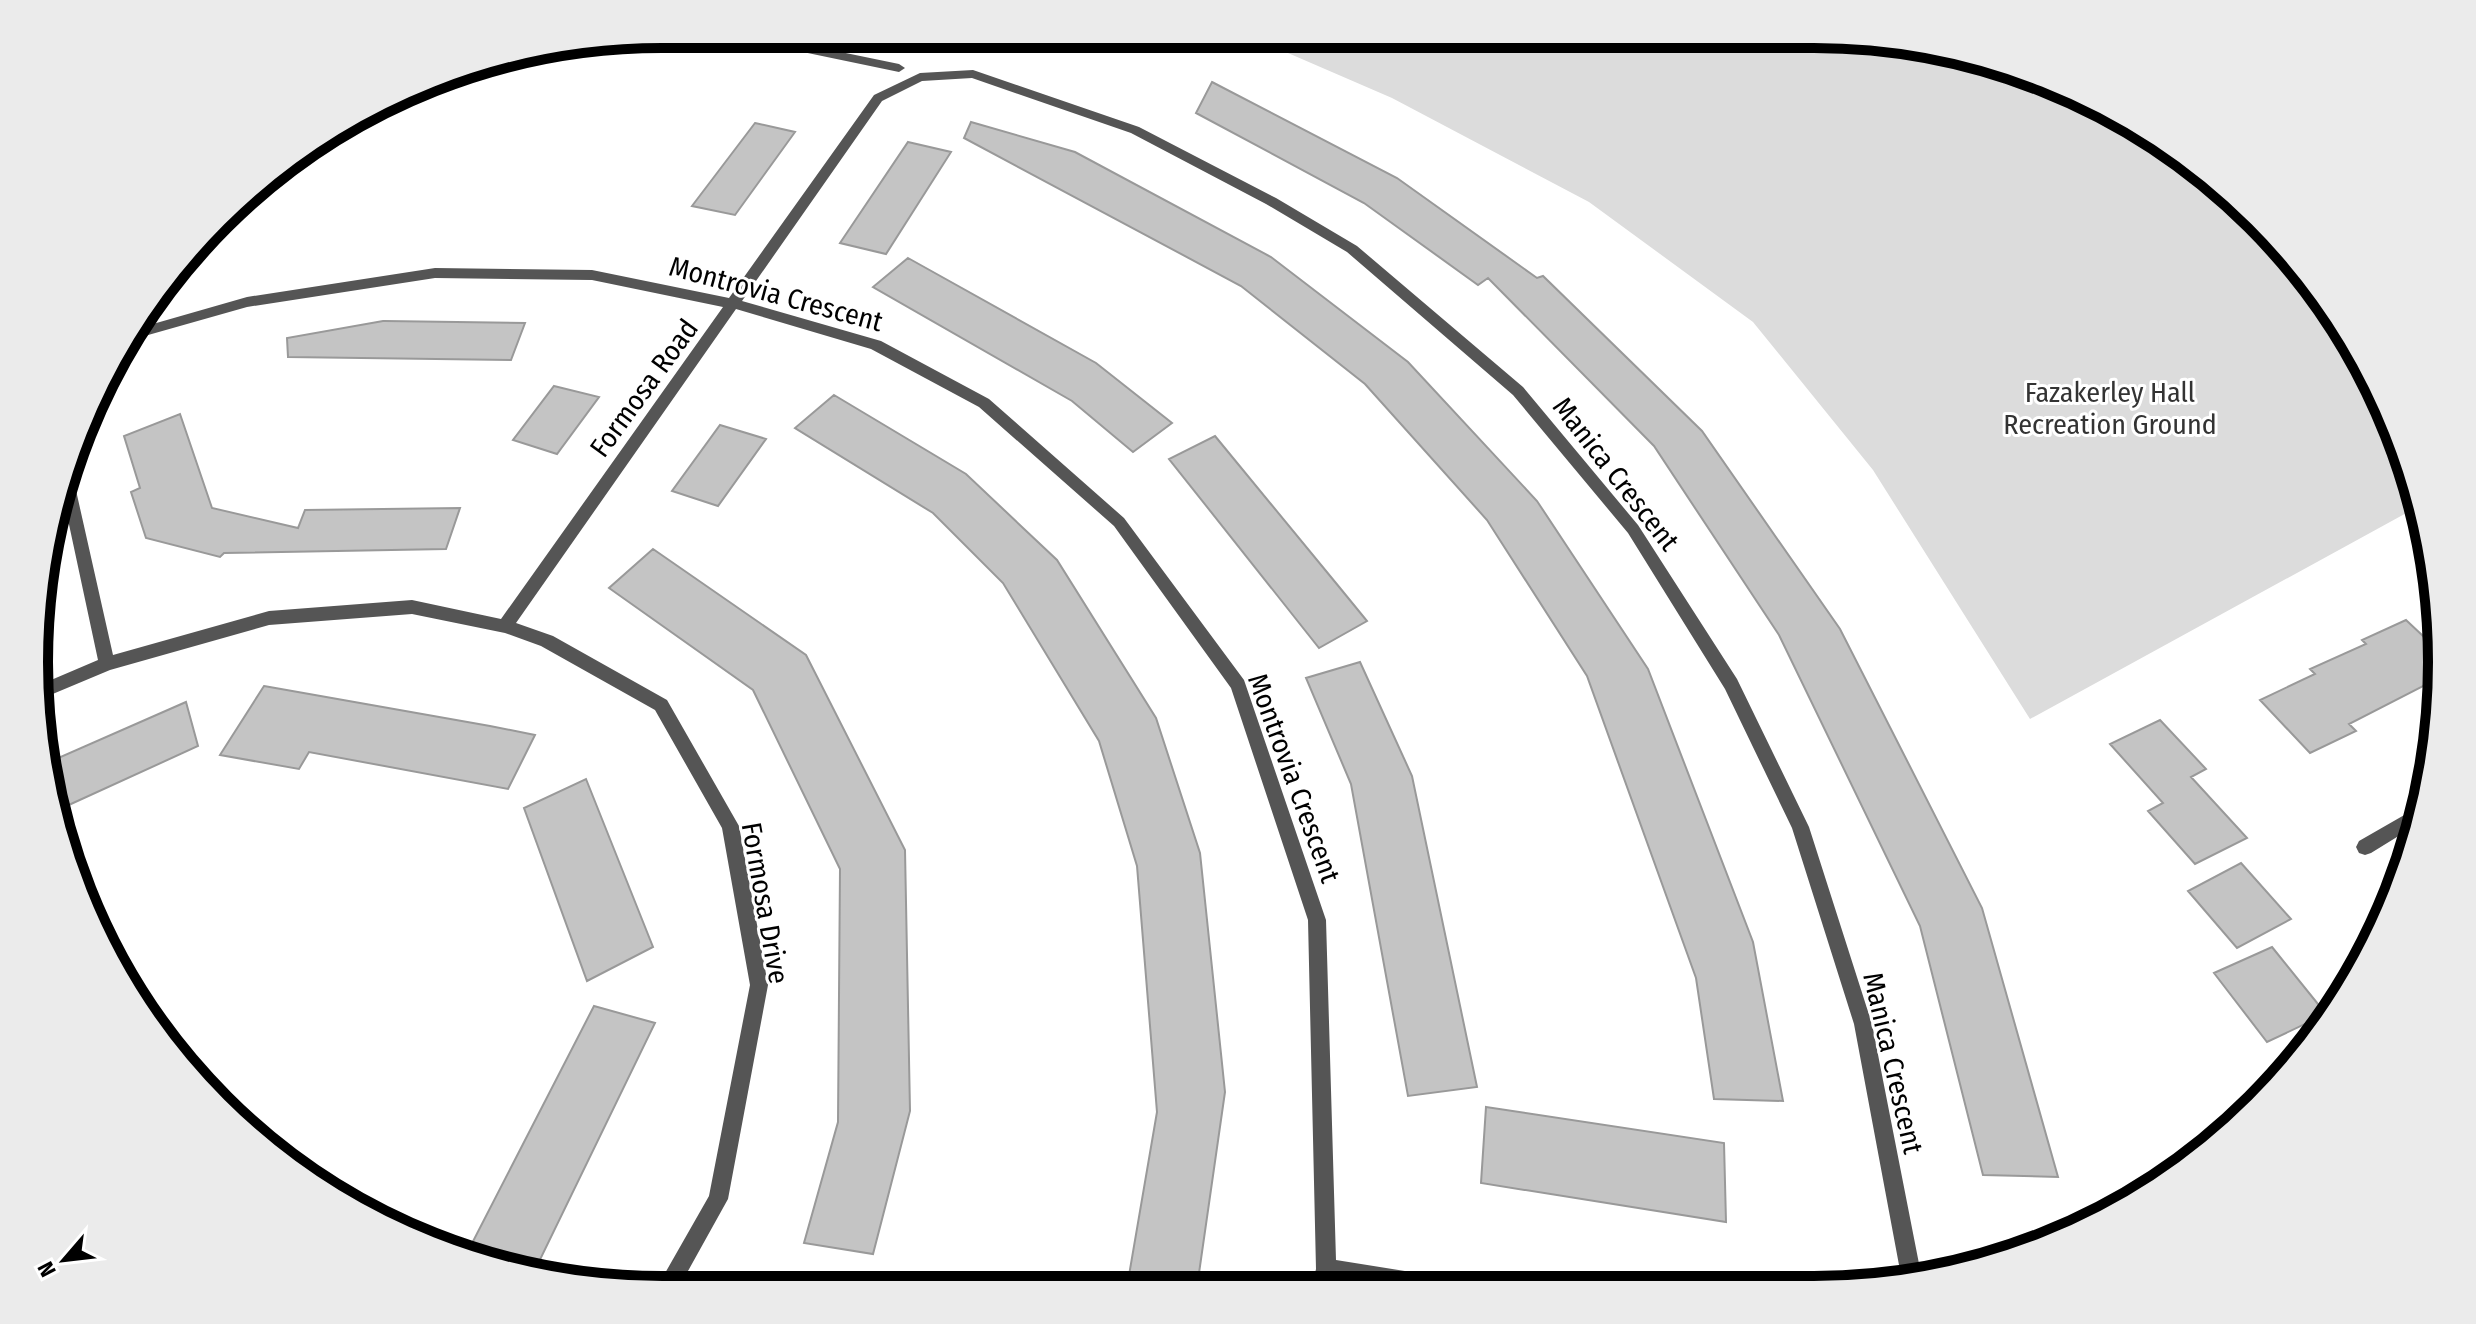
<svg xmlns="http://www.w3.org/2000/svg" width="2476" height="1324" viewBox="0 0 2476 1324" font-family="'Fira Sans Condensed',sans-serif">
<rect width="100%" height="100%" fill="#fff"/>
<path fill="#dcdcdc" d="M1246,35h609l122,21 151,62 100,72 84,89 65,105 44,121 -391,214 -157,-249 -120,-148 -164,-120 -197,-104z"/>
<path fill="#c4c4c4" stroke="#999" stroke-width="2" d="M1212,82l185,96 140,100 6,-2 159,155 138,198 142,279 76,269 -75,-2 -63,-249 -141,-291 -125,-189 -166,-168 -10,7 -114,-82 -168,-90z
M971,122l104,30 196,105 137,105 129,139 111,168 105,273 30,159 -69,-2 -18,-121 -109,-302 -100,-156 -122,-136 -124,-98 -277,-148z
M755,123l40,9 -60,83 -43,-9z
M908,142l43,10 -65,102 -46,-11z
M908,258l188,105 76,60 -39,29 -61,-51 -199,-114z
M383,321h2l140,2 -14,37 -223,-3 -1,-19z
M554,386l45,11 -42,57 -44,-14z
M834,395l132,79 91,86 99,158 44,135 25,239 -28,195h-70l30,-175 -20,-246 -38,-125 -96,-158 -70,-70 -138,-85z
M180,414l32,94 86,20 7,-18 155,-2 -14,41 -222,4 -4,4 -74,-19 -15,-46 9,-4 -16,-52z
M720,425l46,14 -48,67 -46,-15z
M1215,436l125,152 27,33 -48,27 -150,-189z
M653,549l153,106 99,195 5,261 -37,143 -69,-11 34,-121 2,-253 -87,-179 -144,-102z
M2406,620l34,32 -1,26 -90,46 7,7 -46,22 -50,-53 55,-26 -5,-5 56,-25 -4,-4z
M1360,662l52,114 65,311 -69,9 -57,-312 -45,-106z
M264,686l226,40 45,9 -27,54 -199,-37 -10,17 -79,-14z
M186,702l12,44 -138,63 -11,-47z
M2160,720l46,49 -15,8 56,61 -52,26 -47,-53 15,-8 -53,-59z
M586,779l67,168 -66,34 -63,-173z
M2241,863l50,56 -54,29 -49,-57z
M2272,947l54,67 -59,28 -53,-69z
M594,1006l61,17 -122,251 -34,-6 -33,-13z
M1486,1107l238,36 2,79 -245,-39z"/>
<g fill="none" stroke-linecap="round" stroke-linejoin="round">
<path stroke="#777" stroke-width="4" stroke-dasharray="2 3" stroke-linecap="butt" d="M915,44l7,-10"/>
<path fill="#555" fill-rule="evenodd" d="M729,34h24l146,30 6,4 -6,4 -164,-34z
M973,70l166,57 137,71 81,48 166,141 115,138 99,154 72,148 63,197 50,255 -19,4 -1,-2 -48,-257 -62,-196 -67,-139 -97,-156 -115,-138 -166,-143 -81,-48 -135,-71 -159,-55 -50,3 -40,20 -140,200 139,40 108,58 135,119 120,162 82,240 10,340 100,16 7,3 3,7h-74l-38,-6 -2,6h-20l4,-17 -8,-349 -77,-232 -117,-162 -135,-119 -108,-58 -135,-40 -220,314 37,13 114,64 72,126 29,159 -40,214 -50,90h-22l53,-93 41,-211 -28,-157 -67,-118 -114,-64 -36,-13 -93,-19 -143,11 -159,45 -74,31 1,-15 61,-26 -37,-173 7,-15 5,5 40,178 156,-44 143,-11 89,19 222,-312 -131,-27 -157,-2 -188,29 -120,34 5,-11 115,-33 188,-29 157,2 137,28 145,-203 46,-22z
M2420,806l2,1 -4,17 -47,29 -6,2 -6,-2 -3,-6 3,-6z"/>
</g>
<g text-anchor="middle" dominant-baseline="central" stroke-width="6" stroke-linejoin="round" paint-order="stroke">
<g font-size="28" fill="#000" stroke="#fff">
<text transform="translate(776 294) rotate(15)">Montrovia Crescent</text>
<text transform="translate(644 388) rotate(-54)">Formosa Road</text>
<text transform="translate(1616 474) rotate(52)">Manica Crescent</text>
<text transform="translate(1294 778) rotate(70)">Montrovia Crescent</text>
<text transform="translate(765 903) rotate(80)">Formosa Drive</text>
<text transform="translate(1893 1063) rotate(77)">Manica Crescent</text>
</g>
<g font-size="28" fill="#333" stroke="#fff">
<text x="2110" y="392">Fazakerley Hall<tspan x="2110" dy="32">Recreation Ground</tspan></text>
</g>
</g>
<path d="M0 0H2476V1324H0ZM662 48H1814A614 614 0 0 1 2428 662V662A614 614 0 0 1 1814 1276H662A614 614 0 0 1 48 662V662A614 614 0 0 1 662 48Z" fill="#ebebeb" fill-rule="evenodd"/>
<path fill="none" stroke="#000" stroke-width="10" d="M662 48H1814A614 614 0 0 1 2428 662V662A614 614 0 0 1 1814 1276H662A614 614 0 0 1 48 662V662A614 614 0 0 1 662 48Z"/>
<g transform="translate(64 1260) rotate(242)" stroke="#ffffff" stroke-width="6" paint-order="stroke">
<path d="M0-6L14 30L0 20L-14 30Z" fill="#000000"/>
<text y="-12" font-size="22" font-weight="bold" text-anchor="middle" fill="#000000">N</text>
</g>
</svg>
